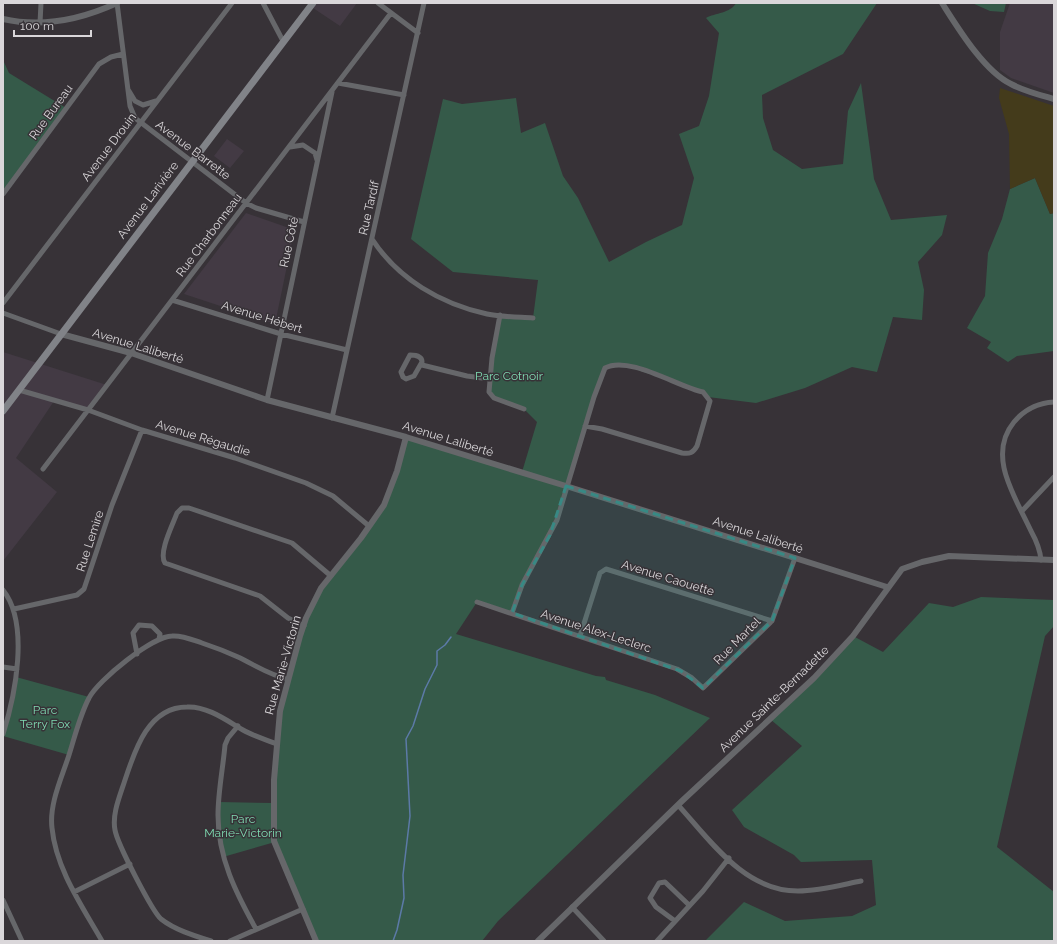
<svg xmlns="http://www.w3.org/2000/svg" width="1057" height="944" viewBox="0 0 1057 944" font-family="Raleway,sans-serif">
<rect width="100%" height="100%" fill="#373237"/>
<path fill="#433a44" d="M313,3h44l-17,23 -30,-20z
M1010,3h44v90l-43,-15 -11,-8v-38z
M227,139l17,12 -14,17 -16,-12z
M246,213l46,16 2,3 -19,92 -91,-30z
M3,352l104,33 -19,25 -34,-9 -38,57 41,34 -54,69z"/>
<path fill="#355a49" d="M736,3h141l-34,51 -81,41 1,23 10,32 29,19 41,-5 5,-53 13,-28 13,96 17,41 56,-5 -5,20 -24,27 6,28 -2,30 -29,-3 -16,55 -25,-5 -47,21 -49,15 -48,-6 -5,-5 -80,-27 -18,3 -45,140 -48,105 -35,-11 -21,32 140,42 9,1 1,3 49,15 55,23 -212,203 -16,20h-166l-41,-99 -52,15 -4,-55 54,1 5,-76 22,-91 21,-48 63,-83 22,-68 116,35 15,-50 -13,-13 -30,-11 -5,-6 11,-77 33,3 5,-38 -85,-8 -42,-33 32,-140 19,5 54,-6 5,35 24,-10 18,53 15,22 31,64 37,-20 36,-17 12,-47 -15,-44 20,-8 10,-30 10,-63 -13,-15c9,-5 25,-5 30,-15z
M972,3h34l-2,9 -14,-1z
M3,60l6,13 57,35 -63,86z
M1035,178l15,36 4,-1v138l-37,5 -9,6 -21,-14 4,-6 -24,-14 18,-32 3,-43 14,-34 8,-30z
M981,597l73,3v26l-9,10 -48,211 57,45v49h-349l39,-39 41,19 67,-5 24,-11 -4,-45 -71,2 -7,-7 -50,-28 -12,-17 70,-64 -32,-27 83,-83 30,16 46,-49 24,4z
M16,677l73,20 -20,58 -66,-19z"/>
<path fill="#443b1b" d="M1000,88l54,18v107l-4,1 -15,-36 -25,11 -1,-55 -10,-36z"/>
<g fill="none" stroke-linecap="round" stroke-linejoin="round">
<path stroke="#5c7aa7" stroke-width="1.5" d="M393,941l4,-11 7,-32 -1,-23 7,-59 -4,-77 7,-13 12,-37 12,-24v-14l8,-6 6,-8"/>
<path stroke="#66676a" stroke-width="5" d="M117,3l13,103 5,12 111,85 10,5 48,14
M263,3l20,38
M378,3l40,30
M40,23l1,-20
M338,83l66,12
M129,91l6,10 8,4 13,-4
M290,147l13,-2 12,8 2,7
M3,194l96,-130 12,-7 12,-3
M372,239c26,40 69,65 115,75 15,3 31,3 46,4
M172,300l109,34 66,16
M3,303l229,-300
M3,313l58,21
M500,315l-8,43 -3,34 5,6 30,11
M410,355c5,0 12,1 12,7l-8,14 -8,3 -3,-2 -2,-5z
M422,365l45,11 23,3
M19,390l69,20 54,20 93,28 71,25 27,13 36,30
M267,400l65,-308
M332,418l92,-415
M43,469l348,-456
M1022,511l32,-34
M1041,560c-1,-11 -5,-20 -10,-29 -15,-33 -45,-75 -17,-109 10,-12 24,-19 40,-20
M3,590c27,34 12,106 0,144
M477,602l200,67 15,9 11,10 69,-67 23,-63
M14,609l63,-14 7,-6 28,-84 30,-75
M512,613l10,-28 35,-65 37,-123 11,-29c24,-13 73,19 98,24l7,9 -13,45c-4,7 -7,8 -15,7l-80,-24 -17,-3
M304,626l-16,-8 -28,-22 -95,-33c-7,-10 8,-39 12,-50l5,-5h7l103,35 39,33
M580,636l20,-63 6,-4 166,52
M137,654l-4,-21 6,-8 13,1 8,8 -1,5
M3,667l14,2
M238,726l-10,12 -3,7c-2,23 -7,47 -7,70 0,43 18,78 38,114
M678,805c32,35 66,86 120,86 21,0 43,-6 63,-10
M74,892l56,-28
M3,900l19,41
M572,907l32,34
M675,921l-19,-14 -6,-9 9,-15 6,-1 24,23
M102,941c-20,-35 -46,-72 -50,-113 -3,-24 10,-51 17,-73 6,-19 11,-40 20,-57 9,-18 64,-62 83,-62 10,-1 21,4 30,7 12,4 25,9 36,14 17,8 31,18 50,22
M211,941c-16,-5 -36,-11 -50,-22 -9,-8 -44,-76 -46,-89 -3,-15 4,-32 9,-47 10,-30 23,-76 63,-76 20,-1 39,13 56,23 10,6 22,9 34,14
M230,941l73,-32
M657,941l46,-50 26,-33"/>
<path stroke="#66676a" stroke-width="6" d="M942,3c16,25 42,68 69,81 13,7 29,11 43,15
M3,19c40,9 77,1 114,-16
M61,334l70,19 136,47 139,37 160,49 321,101
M316,941l-42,-100v-61l6,-69 20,-75 6,-18 15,-30 40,-50 23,-33 13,-34 9,-34
M538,941l144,-140 132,-123 39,-42 49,-67 20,-7 27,-6 105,4"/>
<path stroke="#818388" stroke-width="7" d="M3,411l310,-408"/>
</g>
<path fill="#388984" fill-opacity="0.2" stroke="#388984" stroke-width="3" stroke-dasharray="8 5" stroke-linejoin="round" d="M566,486l229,72 -23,63 -69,67 -22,-17 -169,-58 10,-28 28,-50z"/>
<g text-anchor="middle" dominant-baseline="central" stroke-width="3" stroke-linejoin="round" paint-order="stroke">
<g font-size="12" fill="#dad7da" stroke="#373237">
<text transform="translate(51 112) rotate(-54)">Rue Bureau</text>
<text transform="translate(109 147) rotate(-53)">Avenue Drouin</text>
<text transform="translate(193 150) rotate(37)">Avenue Barrette</text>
<text transform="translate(148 200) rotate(-53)">Avenue Larivière</text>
<text transform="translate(369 208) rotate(-77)">Rue Tardif</text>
<text transform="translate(209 235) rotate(-53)">Rue Charbonneau</text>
<text transform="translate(289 242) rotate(-78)">Rue Côté</text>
<text transform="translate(262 317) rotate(17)">Avenue Hébert</text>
<text transform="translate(138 346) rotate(17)">Avenue Laliberté</text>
<text transform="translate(203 438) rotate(17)">Avenue Régaudie</text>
<text transform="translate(448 439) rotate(17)">Avenue Laliberté</text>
<text transform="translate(758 535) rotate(18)">Avenue Laliberté</text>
<text transform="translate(90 541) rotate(-72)">Rue Lemire</text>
<text transform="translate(668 578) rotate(17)">Avenue Caouette</text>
<text transform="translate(596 631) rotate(18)">Avenue Alex-Leclerc</text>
<text transform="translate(737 641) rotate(-45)">Rue Martel</text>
<text transform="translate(283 665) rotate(-74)">Rue Marie-Victorin</text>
<text transform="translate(774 699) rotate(-44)">Avenue Sainte-Bernadette</text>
</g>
<g font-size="12" fill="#7fdbb2" stroke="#373237">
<text x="509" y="376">Parc Cotnoir</text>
<text x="45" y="710">Parc<tspan x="45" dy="14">Terry Fox</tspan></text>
<text x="243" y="819">Parc<tspan x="243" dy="14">Marie-Victorin</tspan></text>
</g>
</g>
<rect width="1057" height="944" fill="none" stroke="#dad7da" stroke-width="8"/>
<path d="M14 30v6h77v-6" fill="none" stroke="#dad7da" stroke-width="2"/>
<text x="20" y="30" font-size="12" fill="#dad7da" stroke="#373237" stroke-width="3" paint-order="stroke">100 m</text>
</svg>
